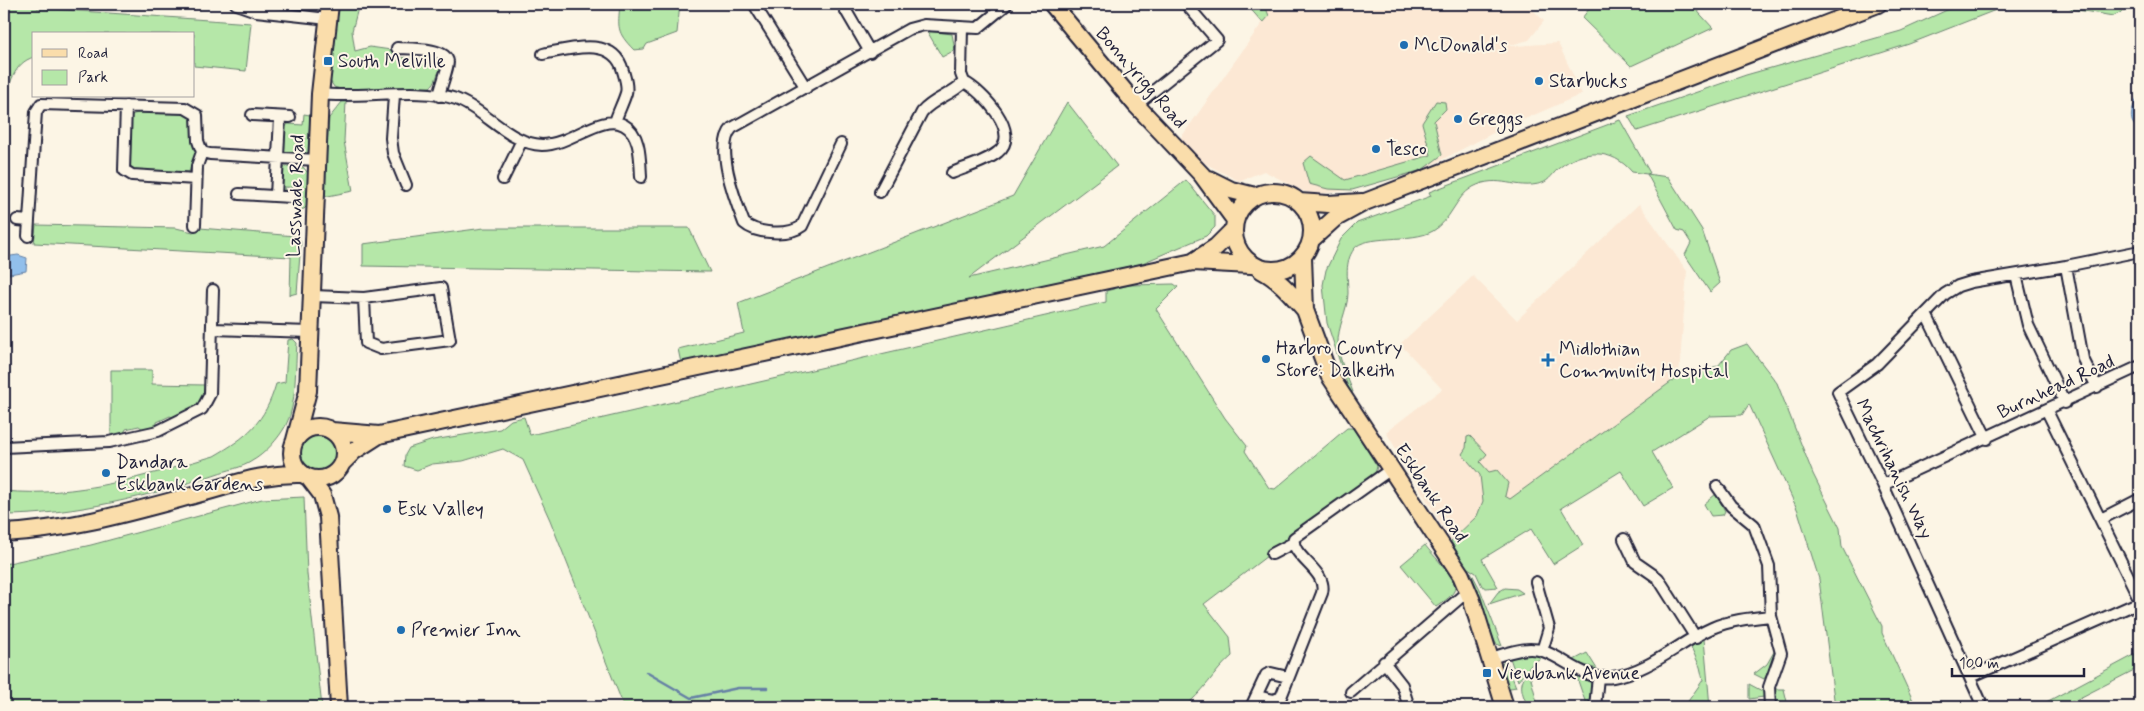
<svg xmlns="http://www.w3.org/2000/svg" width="2144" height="711" viewBox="0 0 2144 711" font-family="Mynerve,sans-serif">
<rect width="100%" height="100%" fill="#fcf5e5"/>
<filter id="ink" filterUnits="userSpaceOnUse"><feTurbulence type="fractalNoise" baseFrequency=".02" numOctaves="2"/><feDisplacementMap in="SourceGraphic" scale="10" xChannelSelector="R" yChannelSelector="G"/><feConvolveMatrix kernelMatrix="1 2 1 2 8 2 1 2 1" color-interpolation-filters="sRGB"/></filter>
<g filter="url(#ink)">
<path fill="#fce8d4" d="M1246,4h281l17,17 -15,19 -15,4 -12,-1 14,3 42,-3 24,51 -87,38 -73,38 -70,20 -41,5 -47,-24 -25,10 -35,-18 -24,-24 82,-116z
M1639,204l48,67 -8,105 -169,124 -33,16 -26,25 -65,-109 56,-43 -42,-45 73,-68 44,44z"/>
<path fill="#b5e7a8" stroke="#6c8472" d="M4,4h33v4l214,15 -5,48 -52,-5v-32h-160v23c-21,6 -24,28 -30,46z
M295,4h27c-5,11 -18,6 -28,4z
M336,4h23l-7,27 3,20 15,-4 21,3 5,7 24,2 7,-3 11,2 4,9c-6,7 -5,15 -12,20 -25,1 -74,8 -96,0l-5,-8z
M620,4h60l-3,29 -30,11 -3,5 -10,1c-18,-18 -16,-23 -14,-46z
M1246,4h15l5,4 3,8 -6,7z
M1593,4h98l22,24 -82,38 -49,-48z
M1960,4h51l-102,40 -272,87 -9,-15 118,-41 155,-44z
M2066,4h72l-25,12 -41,-7z
M927,31l25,3 3,16 -13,7z
M1436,101l9,1 1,7 -12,12 8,34 -20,15 -70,20 -24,-1 -19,-5 -6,-21 8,-7 34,24 86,-25 -9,-32z
M342,102h4l-2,39 9,50 -30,6 6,-79z
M1067,102l50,64 -148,112 135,-32 82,-66 29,36v11l-9,9 -66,28 -459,99 -3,-14 66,-16 -6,-30 275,-107z
M141,112l47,2 6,6 2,31 -7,21 -54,-2 -6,-5 2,-50z
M304,114l6,1 -2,39 -24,1v-26l4,-5 15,1z
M1620,120l30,53 -3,1 21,3 34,53 18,53 -10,9 -25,-37 6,-12 -7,-11 -7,-2 -30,-56 -15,-2c-20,-24 -49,-23 -73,-4 -5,4 -10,13 -17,15 -26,8 -43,-10 -69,4 -18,10 -22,34 -40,44 -21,12 -69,3 -79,18 -10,14 -6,28 -6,44 0,17 -11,34 -10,52 1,15 10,33 15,47l-3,1 -23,-70 -4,-38 3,-15 15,-31 16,-16 74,-27 -2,-4z
M285,166l18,1 5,6 -1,33 -3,3 -8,1v-8h3l1,-14 -15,-1 -1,7 -2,-2v-23h2z
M36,225l140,3 17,4 7,-4 95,8 6,6 -4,51 -7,2 1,-38 -257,-14z
M484,228h205l21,44 -347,-6v-22z
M1174,284l4,3 -22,22 69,109 22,28 -2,5 24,37 6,1 72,-61h6l24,38 -2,8 -171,130 26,33 2,19c-19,16 -29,38 -49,51h-559l-74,-187 -27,-60 -20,-11 -40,12 -31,3 -15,6 -13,-4 1,-11 4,-7 24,-8 67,-11 11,-9 13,-3 6,18 576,-133v-11l23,-6z
M293,339l4,4c-2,23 0,62 -11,82 -7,13 -21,29 -34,36 -10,7 -25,9 -36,13 -65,22 -143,41 -212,41v-24c72,7 141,-15 210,-35 33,-19 51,-34 62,-72l9,-2 3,-42z
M1747,344l30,39 36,91 27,54 2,19 40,79v7l34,74h-81l-16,-128 -21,-68 -49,-107 -7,11 -32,1 -58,36 21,36 -30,18 -22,-35 -60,37 22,37 -30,19 -22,-35 -49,30 16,28 -12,1 -4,-2 -6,-13 -13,-8 -12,-24 26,-25 6,-15 -3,-26 -18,-21 4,-6 1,-11 3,-1 17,18 -7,8 9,10 8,-2 11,13 -3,13 5,3 169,-123 39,-10 13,-16z
M111,370h41v14l53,1c-3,20 -14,25 -31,33l-4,-2 -13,6v3l-14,4 -4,-3 -13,3 -2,4 -13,2z
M299 453a19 19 0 1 1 38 0a19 19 0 1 1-38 0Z
M1716,494l9,17 -2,4 -12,1 -7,-12z
M304,497l3,77 15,133h-318v-143l87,-19 171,-46z
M1425,545c6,9 35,35 29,46 -3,6 -12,12 -18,16l-35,-42z
M1471,572l9,17 22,57 -6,-2 -4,-10 -3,1 -21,-62z
M1505,588l12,1 6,4 -34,11 9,-12z
M1704,639l6,68h-26l19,-27 -3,-13 -9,-20z
M1775,650v10l-11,19 -10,-5 13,-10z
M2140,652v15l-78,40h-25z
M1587,653l10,16 -25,-8z
M1531,655l11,2 -10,7 -14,17 -8,-23z
M1505,659l11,28 -11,2 -5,-20z
M1529,671l9,35 -10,1c-6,-14 -11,-24 1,-36z
M1576,675l15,8v21l-6,-3z
M1749,684l15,8v5l-15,2z
M1775,689h9l4,17h-10z"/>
<path fill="#92bfeb" stroke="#6580a5" d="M2140,92v37c-16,-7 -6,-25 0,-37z
M18,255l9,3 -1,13 -22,4v-18z"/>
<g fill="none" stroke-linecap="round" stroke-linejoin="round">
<path stroke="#6580a5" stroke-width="2.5" d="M646,672l45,26 47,-10h29"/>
<g stroke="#22223b" stroke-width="14">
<path id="minor" d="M236,4l20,7 72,8
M754,4l52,84
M842,4l28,48
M397,48c12,1 49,-1 51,14 1,3 -8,27 -9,34
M543,54c26,-5 71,-19 80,17 2,7 5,15 3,22 -3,10 -8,19 -11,29
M320,94c40,5 100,-8 136,5 30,11 53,45 86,46 29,0 59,-32 82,-20 17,9 16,35 17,52
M394,95l-3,43 2,15 13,32
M1136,105l81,-65 -31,-36
M126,106l-2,64 8,5 64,4
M252,115l38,2
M841,144l-39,82c-13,10 -46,8 -58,-3 -8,-21 -30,-76 -12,-95l177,-99 15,-4 54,3 29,-24
M952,173c14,-6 34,-11 46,-21 24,-19 -16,-61 -34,-70
M503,179l19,-39
M880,192l42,-80c12,-14 30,-17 42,-30l-3,-8 1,-46
M239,194l52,3
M276,196l4,-79
M17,220l12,1
M195,225l2,-59 5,-14
M28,236l8,-124 5,-8 144,4 12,7 1,26 4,11 8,2 107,6
M2066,266l17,93 14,28
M2016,275l12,50 37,78
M313,296l51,2 77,-10 9,52 -69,9 -15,-6 -2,-45
M1926,314l61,125
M212,329l98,3
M2047,411l93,189
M4,447l105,-5 49,-11 44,-22 8,-15 3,-104
M1883,485l257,-119
M1717,486l14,20 23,19 15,41 2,50 10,37 -12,34 1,20
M2101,519l39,-20
M1624,539l11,23 23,16 38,60
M1272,554l21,-11
M1536,582l13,46 -7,23
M1490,658c17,-4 35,-13 53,-7 24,8 41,30 70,26 37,-6 65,-34 99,-49 18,-8 40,-10 59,-12
M1384,662l18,23 7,22
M1970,677l170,-75
M1351,692l117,-101
M1257,696l17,4 7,-3 41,-104c6,-23 -32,-36 -28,-55l97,-69
M1980,700l-97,-215 -45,-93 39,-28 68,-70 13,-8 13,-4 95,-16 74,-15
M1251,707l15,-32 5,-2 17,4
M1595,707l3,-30"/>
</g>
<g stroke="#22223b" stroke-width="20">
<path id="primary" d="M1052,4l84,101 66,70 33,45
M1209,179l22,11 24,6
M1234 231a39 39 0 1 1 78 0a39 39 0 1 1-78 0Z
M1299,202l29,2 34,-2
M1313,238l21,-19 31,-17 513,-198
M1303,258l2,52 24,65 132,200 11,26 33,106
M1193,262l23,-15 18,-18
M1261,270c19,10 30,24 44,40
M292 453a26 26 0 1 1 52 0a26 26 0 1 1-52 0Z
M332,431l47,4 814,-173 58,3
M295,440l13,-49 12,-297 10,-90
M342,463l12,-12 25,-16
M309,478l13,17 6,22 11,190
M4,533c65,-3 127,-21 190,-38 39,-10 66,-22 107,-21"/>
</g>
<use href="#minor" stroke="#fcf5e5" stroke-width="10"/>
<use href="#primary" stroke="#faddab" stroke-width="16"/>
</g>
</g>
<g fill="#1f6fb2" stroke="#fcf5e5" stroke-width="2">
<circle cx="1404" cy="45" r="5"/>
<rect x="323" y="56" width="10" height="10" rx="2.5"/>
<circle cx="1539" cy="81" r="5"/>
<circle cx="1458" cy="119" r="5"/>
<circle cx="1376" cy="149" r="5"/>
<circle cx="1266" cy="359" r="5"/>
<path d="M1545.5 352.5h5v5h5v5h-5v5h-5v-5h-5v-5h5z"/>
<circle cx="106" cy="473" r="5"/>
<circle cx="387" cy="509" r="5"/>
<circle cx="401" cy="630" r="5"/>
<rect x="1482" y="668" width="10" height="10" rx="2.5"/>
</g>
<g text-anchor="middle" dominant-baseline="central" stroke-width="4" stroke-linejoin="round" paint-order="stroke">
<g font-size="19" fill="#22223b" stroke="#fcf5e5" text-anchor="start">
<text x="1414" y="45">McDonald's</text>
<text x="338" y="61">South Melville</text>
<text x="1549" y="81">Starbucks</text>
<text x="1468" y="119">Greggs</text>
<text x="1386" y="149">Tesco</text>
<text x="1276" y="348">Harbro Country<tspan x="1276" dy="22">Store: Dalkeith</tspan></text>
<text x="1559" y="349">Midlothian<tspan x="1559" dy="22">Community Hospital</tspan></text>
<text x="116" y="462">Dandara<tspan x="116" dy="22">Eskbank Gardens</tspan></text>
<text x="397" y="509">Esk Valley</text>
<text x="411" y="630">Premier Inn</text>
<text x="1497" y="673">Viewbank Avenue</text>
</g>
<g font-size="19" fill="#22223b" stroke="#fcf5e5">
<text transform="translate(1141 78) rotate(49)">Bonnyrigg Road</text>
<text transform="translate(296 196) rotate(-88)">Lasswade Road</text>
<text transform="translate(2056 387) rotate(-25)">Burnhead Road</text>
<text transform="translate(1894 469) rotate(64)">Machrihanish Way</text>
<text transform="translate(1431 493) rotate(56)">Eskbank Road</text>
</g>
</g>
<rect width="2144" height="711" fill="none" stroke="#fcf5e5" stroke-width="20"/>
<rect x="10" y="10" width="2124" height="691" fill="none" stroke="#22223b" stroke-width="2" filter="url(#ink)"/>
<rect x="32" y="32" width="162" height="65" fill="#fcf5e5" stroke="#a5a1a1"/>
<rect x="42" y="49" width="25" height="8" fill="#faddab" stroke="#a5a1a1"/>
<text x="78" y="58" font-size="15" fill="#22223b">Road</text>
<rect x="42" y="70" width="25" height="15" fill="#b5e7a8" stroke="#a5a1a1"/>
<text x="78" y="82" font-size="15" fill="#22223b">Park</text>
<path d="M1952 668v8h132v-8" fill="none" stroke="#22223b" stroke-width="2.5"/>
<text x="1959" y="668" font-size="15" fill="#22223b" stroke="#fcf5e5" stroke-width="4" paint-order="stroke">100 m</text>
</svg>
